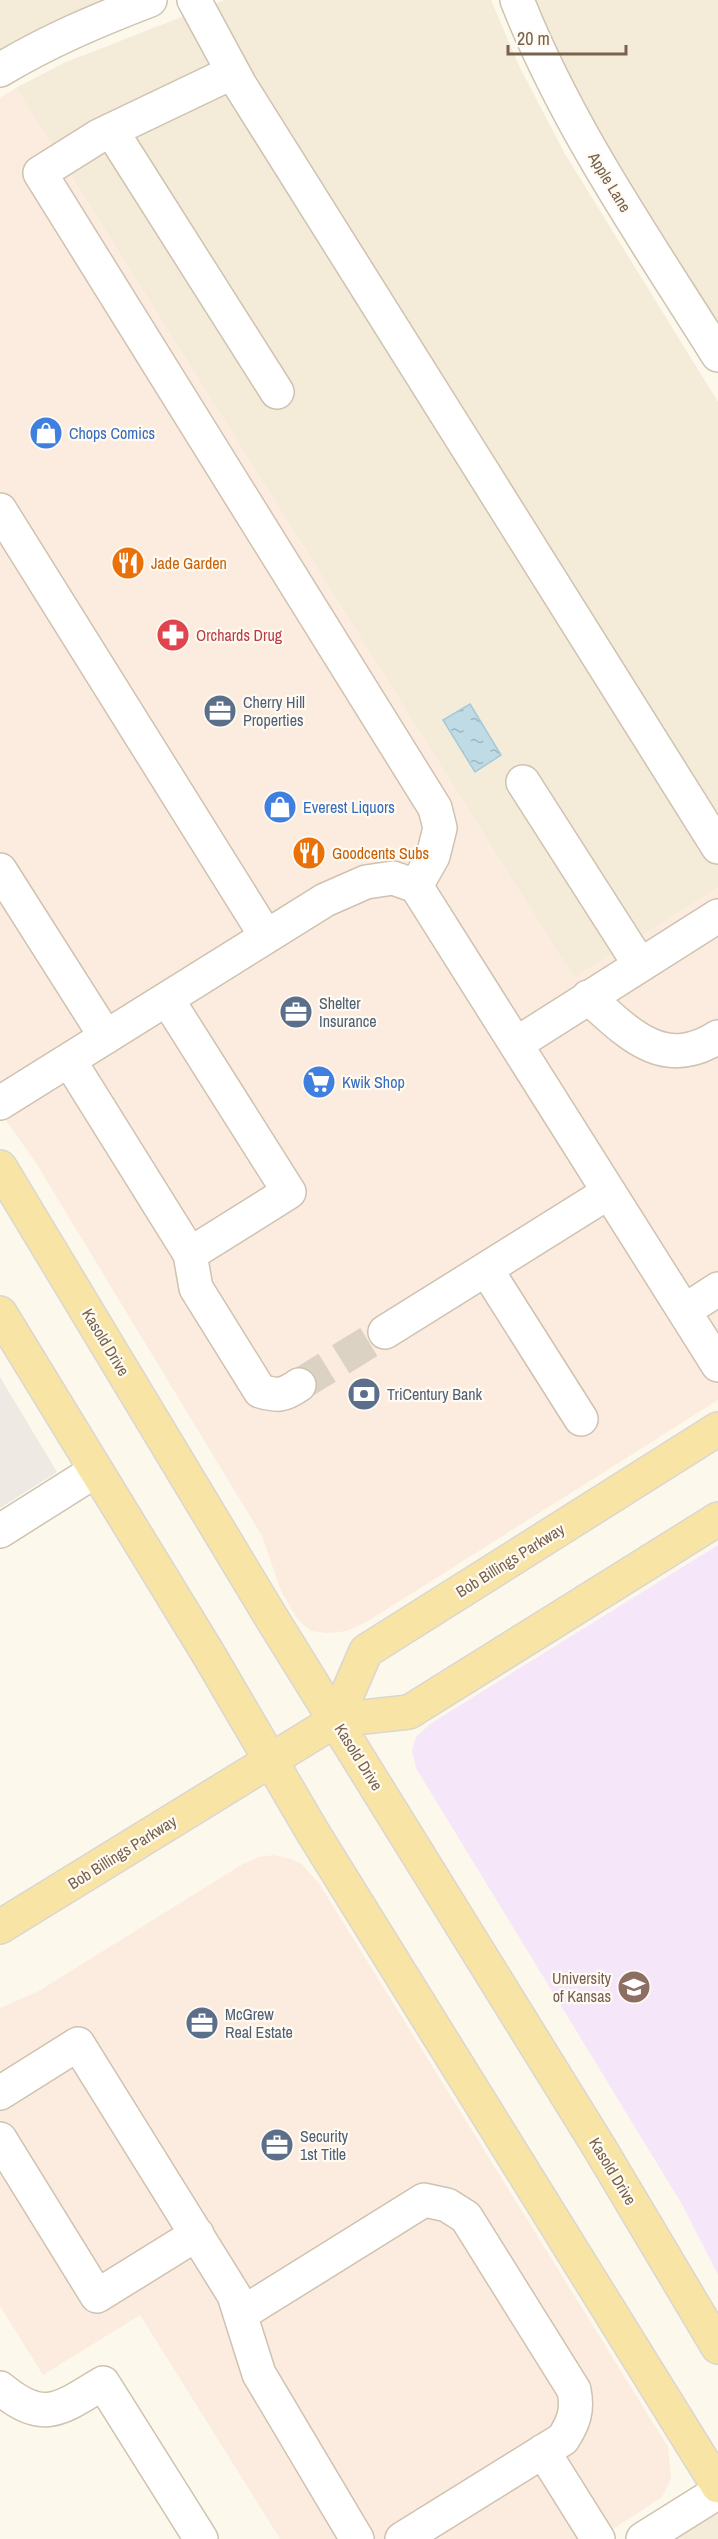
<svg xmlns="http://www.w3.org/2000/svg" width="718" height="2539" viewBox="0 0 718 2539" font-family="'Archivo Narrow',sans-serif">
<defs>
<pattern id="water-ripples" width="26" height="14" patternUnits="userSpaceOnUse" patternTransform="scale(1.5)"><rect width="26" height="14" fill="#bfdbe6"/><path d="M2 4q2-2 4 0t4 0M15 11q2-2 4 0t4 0" fill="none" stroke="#a0b5bd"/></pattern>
</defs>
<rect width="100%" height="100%" fill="#fcf8eb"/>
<path fill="#f4ebd9" d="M0,0h150l-150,70z
M225,0h266l28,66 46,88 153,248v486l-144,90 -558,-890 48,-25z
M517,0h201v355z
M718,2492v47h-75z"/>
<path fill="#fcecdf" d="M16,88l558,890 144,-90v512l-350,221 -21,10 -20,2 -16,-2 -13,-11 -17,-29 -19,-55 -226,-373 -36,-51v-1014z
M274,1855l17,4 12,6 17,20 348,562 3,32 -9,18 -64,42h-318l-140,-224 -97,60 -43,-69v-298l37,-16 206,-128 16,-7z"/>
<path fill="#eeeae3" d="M0,1377l57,95 -57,36z"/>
<path fill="#f5e7f9" d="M718,1545v730l-35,-69 -267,-438 -4,-18 4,-13 14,-13z"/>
<path fill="url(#water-ripples)" stroke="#a6c9d8" stroke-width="1.5" d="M470,704l31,51 -26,17 -32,-52z"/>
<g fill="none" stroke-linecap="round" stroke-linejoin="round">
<path stroke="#dbd2c4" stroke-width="33" stroke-dasharray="33 16" stroke-linecap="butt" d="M299,1385l86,-53"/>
<g stroke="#cfc2b0" stroke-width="36">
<path id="minor" d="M194,0l46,85 478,762
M517,0c50,127 129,240 201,355
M0,70c48,-29 98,-50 150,-70
M233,72l-134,64 -59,37 395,635 5,20 -7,28 -17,30
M111,130l166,262
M0,510l266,426
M523,782l117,183
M0,870l106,167
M588,997c40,36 75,75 130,40
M516,1044l202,-128
M69,1060l121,194 99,-62 -122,-193
M0,1103l325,-203 41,-18 27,-4 23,8 302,479
M190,1254l6,34 64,103c18,5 23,5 39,-6
M684,1311l34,-22
M385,1332l101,-63
M581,1419l-95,-150 123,-77
M0,1531l95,-60
M0,2093l78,-49 156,251 25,79 98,165
M0,2139l97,157 100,-62
M241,2314l183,-114 23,5 19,12 108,173c4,20 0,32 -11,49l-161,100
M0,2388c43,36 59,22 103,-5l98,156
M543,2451l55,88
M643,2539l75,-47"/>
</g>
<g stroke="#dcd6d1" stroke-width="36">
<path id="major" d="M0,1167l271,450 328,530 119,200
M0,1313l209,342 103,176 406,655
M336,1720l30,-69 352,-222
M0,1927l336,-207 73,-8 309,-193"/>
</g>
<use href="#minor" stroke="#fff" stroke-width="33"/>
<use href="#major" stroke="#f8e5a6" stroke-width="33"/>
</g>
<defs>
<g id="shop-disc" transform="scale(1.725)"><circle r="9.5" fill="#3f7fe0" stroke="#fffbf2"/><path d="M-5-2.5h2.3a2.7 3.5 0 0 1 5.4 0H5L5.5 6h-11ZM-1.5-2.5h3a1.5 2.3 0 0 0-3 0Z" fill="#fff"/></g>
<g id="restaurant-disc" transform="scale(1.725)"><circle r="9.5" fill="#e8710a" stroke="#fffbf2"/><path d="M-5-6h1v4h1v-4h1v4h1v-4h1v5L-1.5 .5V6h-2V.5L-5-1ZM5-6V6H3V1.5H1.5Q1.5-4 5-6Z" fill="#fff"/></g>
<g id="pharmacy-disc" transform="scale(1.725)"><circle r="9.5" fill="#e0444e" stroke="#fffbf2"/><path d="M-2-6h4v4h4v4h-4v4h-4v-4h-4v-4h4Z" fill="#fff"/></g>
<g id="office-disc" transform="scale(1.725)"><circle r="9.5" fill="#5c6f8a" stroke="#fffbf2"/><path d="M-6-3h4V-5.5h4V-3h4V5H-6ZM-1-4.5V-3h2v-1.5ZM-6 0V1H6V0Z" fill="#fff"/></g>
<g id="supermarket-disc" transform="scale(1.725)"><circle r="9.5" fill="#3f7fe0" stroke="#fffbf2"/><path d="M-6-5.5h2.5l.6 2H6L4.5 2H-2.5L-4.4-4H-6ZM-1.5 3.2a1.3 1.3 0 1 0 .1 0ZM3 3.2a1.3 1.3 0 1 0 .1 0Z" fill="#fff"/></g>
<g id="bank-disc" transform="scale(1.725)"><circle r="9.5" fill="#5c6f8a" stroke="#fffbf2"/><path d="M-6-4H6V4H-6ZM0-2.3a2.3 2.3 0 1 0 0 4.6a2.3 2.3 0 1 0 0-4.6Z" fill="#fff"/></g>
<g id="university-disc" transform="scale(1.725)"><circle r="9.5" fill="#8d6e63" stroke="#fffbf2"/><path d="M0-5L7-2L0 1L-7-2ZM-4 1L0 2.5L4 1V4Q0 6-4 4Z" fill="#fff"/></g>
</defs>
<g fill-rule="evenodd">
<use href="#shop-disc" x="46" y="433"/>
<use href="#restaurant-disc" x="128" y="563"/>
<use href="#pharmacy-disc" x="173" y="635"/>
<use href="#office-disc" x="220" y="711"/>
<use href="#shop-disc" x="280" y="807"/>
<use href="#restaurant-disc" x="309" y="853"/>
<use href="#office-disc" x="296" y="1012"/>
<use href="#supermarket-disc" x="319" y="1082"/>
<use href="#bank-disc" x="364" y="1394"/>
<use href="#university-disc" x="634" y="1987"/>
<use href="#office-disc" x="202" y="2023"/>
<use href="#office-disc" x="277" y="2145"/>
</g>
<g text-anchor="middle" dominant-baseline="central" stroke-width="4.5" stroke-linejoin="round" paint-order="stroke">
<g font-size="16" fill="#78624e" stroke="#fffbf2">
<text transform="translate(610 182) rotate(59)">Apple Lane</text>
<text transform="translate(106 1342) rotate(59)">Kasold Drive</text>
<text transform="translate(510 1560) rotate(-32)">Bob Billings Parkway</text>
<text transform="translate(359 1757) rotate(58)">Kasold Drive</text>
<text transform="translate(122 1852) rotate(-32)">Bob Billings Parkway</text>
<text transform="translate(613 2171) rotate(59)">Kasold Drive</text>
</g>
<g font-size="16" fill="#366cbe" stroke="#fffbf2" text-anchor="start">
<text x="69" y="433">Chops Comics</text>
<text x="303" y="807">Everest Liquors</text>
<text x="342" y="1082">Kwik Shop</text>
</g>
<g font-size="16" fill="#c56008" stroke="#fffbf2" text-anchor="start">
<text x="151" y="563">Jade Garden</text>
<text x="332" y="853">Goodcents Subs</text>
</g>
<g font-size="16" fill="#be3a42" stroke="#fffbf2" text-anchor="start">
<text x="196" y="635">Orchards Drug</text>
</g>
<g font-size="16" fill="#4e5e75" stroke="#fffbf2" text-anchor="start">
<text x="243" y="702">Cherry Hill<tspan x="243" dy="18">Properties</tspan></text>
<text x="319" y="1003">Shelter<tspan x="319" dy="18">Insurance</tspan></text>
<text x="387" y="1394">TriCentury Bank</text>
<text x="225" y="2014">McGrew<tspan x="225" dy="18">Real Estate</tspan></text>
<text x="300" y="2136">Security<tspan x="300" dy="18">1st Title</tspan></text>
</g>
<g font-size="16" fill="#785e54" stroke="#fffbf2" text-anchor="end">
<text x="611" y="1978">University<tspan x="611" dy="18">of Kansas</tspan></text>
</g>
</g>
<path d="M508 45v9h118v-9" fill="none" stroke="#78624e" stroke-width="3"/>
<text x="517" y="45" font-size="18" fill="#78624e" stroke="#fffbf2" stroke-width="4.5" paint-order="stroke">20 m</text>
</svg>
